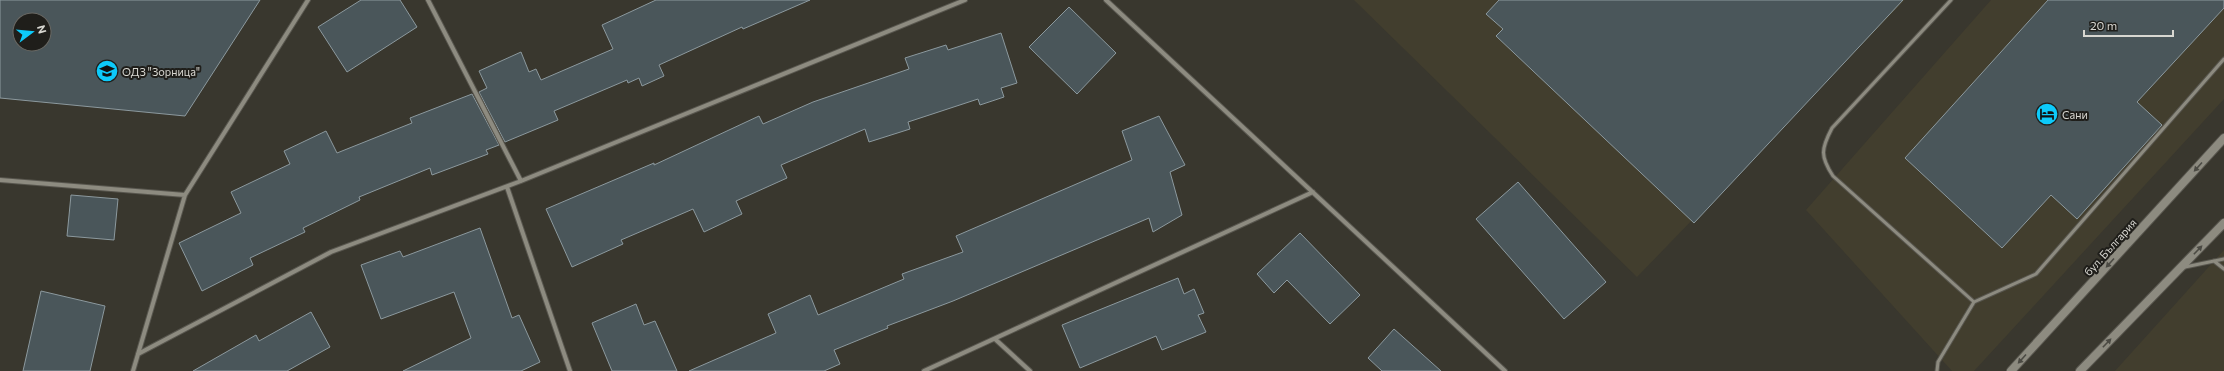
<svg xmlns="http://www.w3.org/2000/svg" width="2224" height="371" viewBox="0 0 2224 371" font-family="Commissioner,sans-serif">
<rect width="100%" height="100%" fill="#39372e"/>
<path fill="#423e2e" d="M1354,0h551l-268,277z
M1991,0h233v99l-250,272h-22l-146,-161z
M2224,250v121h-109z"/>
<path fill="#4a565a" stroke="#8c999e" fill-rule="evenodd" d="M0,0h260l-75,116 -185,-18zM20,20h24v24h-24z
M361,0h39l17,27 -70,45 -29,-45z
M656,0h154l-67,29 -1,-2 -83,38 5,11 -22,10 -3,-8 -11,5 -1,-3 -73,31 4,9 -53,22 -26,-50 8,-4 -8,-17 42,-19 8,20 7,-3 5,11 72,-31 -11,-24z
M1499,0h404l-209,223 -198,-187 7,-7 -17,-15z
M2048,0h176v8l-87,94 25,23 -85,94 -26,-24 -49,53 -97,-90z
M1069,7l47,46 -39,41 -48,-47z
M1001,33l16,50 -16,5 3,9 -24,8 -2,-6 -70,23 2,7 -41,13 -4,-13 -84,36 6,13 -51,23 6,13 -38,18 -11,-23 -72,31 2,4 -51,23 -26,-58 108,-46v2l105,-49 4,8 50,-22 96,-33 -4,-11 41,-13 2,5z
M472,94l27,51 -13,5 2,4 -56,21 -2,-7 -71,29 1,3 -57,28 2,4 -55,26 3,7 -51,26 -23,-48 62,-30 -10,-21 59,-28 -6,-13 42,-20 11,22 75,-30 -2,-5z
M1159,116l26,49 -15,7 12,43 -29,17 -4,-14 -196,83 -66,25 1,2 -54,22 6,14 -16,7h-135l87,-38 -8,-19 42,-19 8,20 86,-36 -2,-5 61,-22 -7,-16 176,-76 -10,-29z
M1518,182l88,100 -42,37 -88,-100z
M71,195l47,4 -4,41 -47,-4z
M480,228l32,90 7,-3 21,47 -19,9h-118l68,-33 -17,-46 -73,27 -20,-54 39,-14 3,6z
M1300,233l60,62 -30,29 -43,-44 -13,13 -17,-19z
M1178,278l6,16 10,-5 10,24 -6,2 8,17 -44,18 -6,-14 -76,32 -18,-43z
M41,291l64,15 -15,65h-67z
M636,304l8,21 11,-4 22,50h-65l-20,-48z
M311,312l19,35 -43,24h-94l63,-36 3,6z
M1394,329l47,42h-59l-14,-13z"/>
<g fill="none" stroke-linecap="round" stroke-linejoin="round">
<g stroke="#58564e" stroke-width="5">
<path id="service" d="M1951,0l-119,128c-11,21 -12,28 1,48l141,126
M2214,261l10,8
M2185,267l39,-8
M1937,371l1,-9 36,-60 62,-28 188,-215"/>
</g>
<g stroke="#58564e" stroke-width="6">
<path id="minor" d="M428,0l93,181
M1106,0l399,371
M0,180l185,15
M507,187l63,184
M995,339l35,32
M138,354l193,-102 190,-71 444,-181
M133,371l52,-176 123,-195
M924,371l389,-179"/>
</g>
<g stroke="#58564e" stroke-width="10">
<path id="secondary" d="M2011,371l213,-233
M2080,371l144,-148"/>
</g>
<use href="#service" stroke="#8d8b80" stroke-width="3"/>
<use href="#minor" stroke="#8d8b80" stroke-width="4"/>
<use href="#secondary" stroke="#8d8b80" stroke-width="8"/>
</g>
<defs><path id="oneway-solid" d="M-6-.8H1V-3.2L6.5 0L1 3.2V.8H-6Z"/></defs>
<g fill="#4b4a43">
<use href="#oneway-solid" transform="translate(2198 167) rotate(132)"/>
<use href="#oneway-solid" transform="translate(2198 250) rotate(-46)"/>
<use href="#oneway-solid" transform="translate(2110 263) rotate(132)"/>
<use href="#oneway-solid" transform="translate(2107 343) rotate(-46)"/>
<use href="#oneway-solid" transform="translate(2022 359) rotate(132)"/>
</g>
<defs>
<g id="school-disc" transform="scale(1.15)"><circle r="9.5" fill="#0dcafa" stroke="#1f1e1a"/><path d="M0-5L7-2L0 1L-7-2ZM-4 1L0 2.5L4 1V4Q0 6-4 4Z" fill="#111"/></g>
<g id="hotel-disc" transform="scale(1.15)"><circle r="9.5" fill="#0dcafa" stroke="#1f1e1a"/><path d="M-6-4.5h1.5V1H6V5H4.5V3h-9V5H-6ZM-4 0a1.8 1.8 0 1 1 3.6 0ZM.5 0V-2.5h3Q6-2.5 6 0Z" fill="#111"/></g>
</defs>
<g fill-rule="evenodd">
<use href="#school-disc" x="107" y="71"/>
<use href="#hotel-disc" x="2047" y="114"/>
</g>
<g text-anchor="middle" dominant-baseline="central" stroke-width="4" stroke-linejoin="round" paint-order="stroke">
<g font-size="11" fill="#d8d7d1" stroke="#1f1e1a" text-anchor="start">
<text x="122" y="71">ОДЗ "Зорница"</text>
<text x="2062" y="114">Сани</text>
</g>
<g font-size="11" fill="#d8d7d1" stroke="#1f1e1a">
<text transform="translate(2110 247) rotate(-48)">бул. България</text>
</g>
</g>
<g transform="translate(32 32) rotate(74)"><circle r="19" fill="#1f1e1a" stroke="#696863"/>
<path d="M0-3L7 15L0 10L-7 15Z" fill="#0dcafa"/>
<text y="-6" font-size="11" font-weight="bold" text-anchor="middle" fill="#d8d7d1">N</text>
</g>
<path d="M2084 30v6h89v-6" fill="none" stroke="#d8d7d1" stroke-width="2"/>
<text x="2090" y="30" font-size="12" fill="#d8d7d1" stroke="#1f1e1a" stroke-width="3" paint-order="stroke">20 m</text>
</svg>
